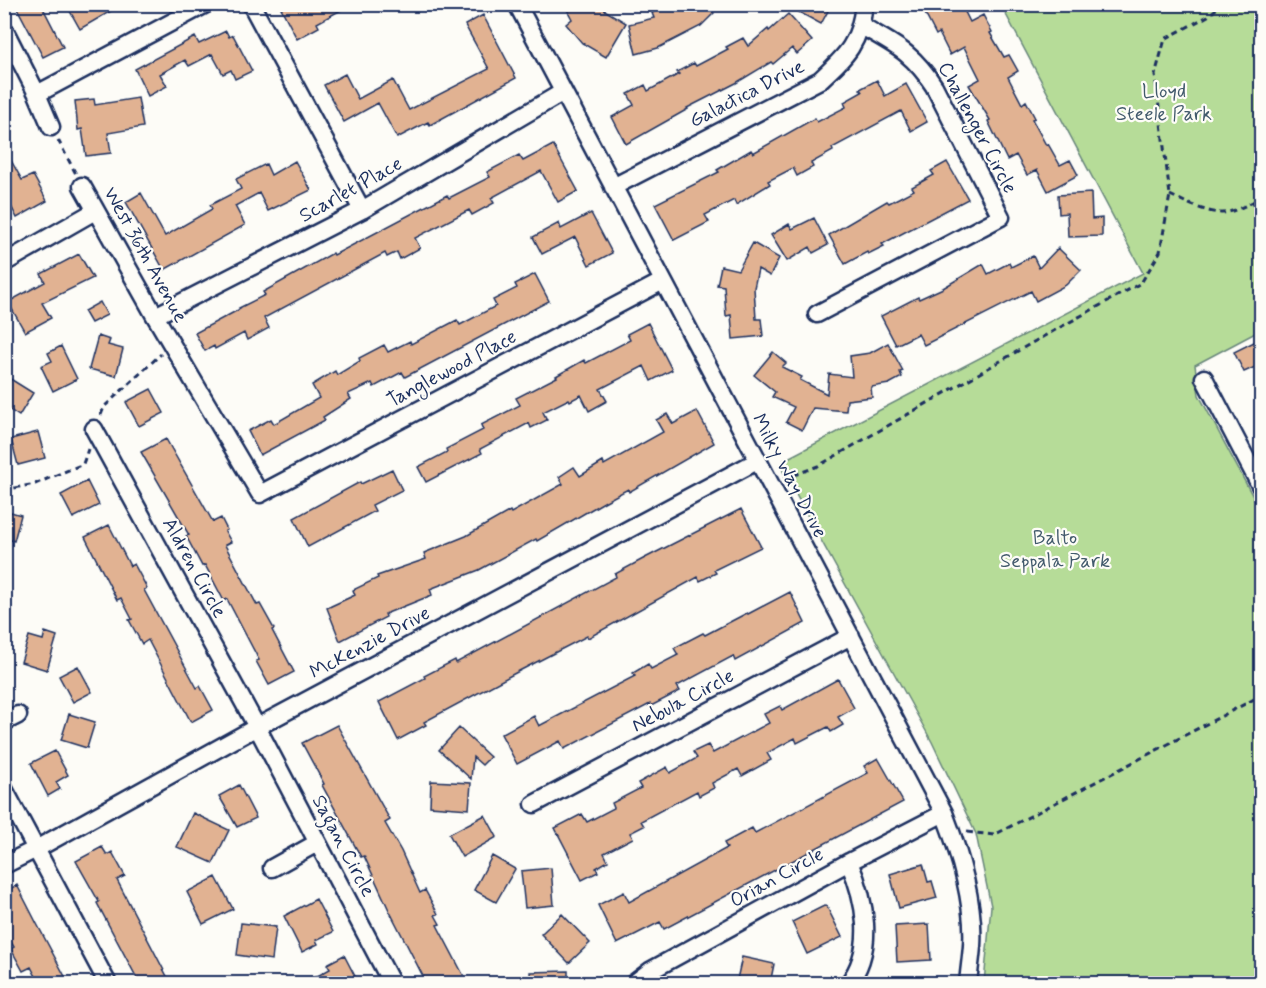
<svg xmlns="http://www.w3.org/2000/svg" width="1266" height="988" viewBox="0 0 1266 988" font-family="Mynerve,sans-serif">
<rect width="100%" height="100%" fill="#fdfcf7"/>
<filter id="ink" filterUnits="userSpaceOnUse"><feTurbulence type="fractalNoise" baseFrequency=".0167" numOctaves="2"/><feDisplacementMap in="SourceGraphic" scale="12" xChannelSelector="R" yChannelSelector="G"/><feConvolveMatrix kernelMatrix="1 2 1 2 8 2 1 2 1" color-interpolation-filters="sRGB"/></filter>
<g filter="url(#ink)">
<path fill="#b6dc98" stroke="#68867b" stroke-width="1.5" d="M1001,5h260l1,197 -8,4 1,9 6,13v102l-66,35 4,30 62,117v471h-277l7,-77 -15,-72 -44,-92 -149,-271 1,-11 359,-187z"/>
<path fill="#e1b292" stroke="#1b2f5e" stroke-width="1.5" d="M15,4h26l22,43 -20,10z
M66,4h57l-43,25z
M279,4h73l-35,19 2,4 -22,12z
M564,4h37l5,7 20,12 -20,34 -24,-14 -16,-19 6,-5z
M668,4h37l9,9 -13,13 -43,22 -22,6 -7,-30 25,-6 -2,-5z
M784,4h36l9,5 -8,15z
M920,4h41l9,18 13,-7 9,17 -2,1 14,24 5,-2 9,16 -10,6 14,27 4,-3 9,17 -3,1 14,26 2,-1 12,21 10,-5 8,15 -30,16 -11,-21 -10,5 -11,-20 -9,5 -19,-39 2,-1 -21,-35 11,-6 -16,-32 -14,8 -11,-22 -3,2z
M788,14l24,27 -15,13 -5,-6 -19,16 -2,-2 -35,21 -49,25 1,1 -62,35 -14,-27 22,-12 -6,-11 17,-9 3,6 31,-17 -2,-2 17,-9 2,3 32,-17 -2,-2 17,-9 5,8 20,-17 1,2z
M483,15l33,63 -86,47 -2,-3 -31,16 -19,-35 -34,19 -20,-37 21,-11 13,25 35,-19 16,30 80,-41 -24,-44z
M226,31l3,6 4,-2 19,36 -17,8 -4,-9 -8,4 -11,-20 -23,12 -4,-6 -25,14 7,12 -19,10 -13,-27 60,-32 4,7z
M877,80l8,16 21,-12 21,38 -16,9 -10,-20 -69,37 1,3 -22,12 2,4 -16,9 -4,-8 -25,13 2,3 -34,21 -2,-5 -29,15 4,7 -35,18 -19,-36 64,-32 -2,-2 34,-20 2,3 62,-35 2,4 29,-15 -2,-5 18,-10 -2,-3z
M138,98l5,29 -35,6 3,20 -25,3 -4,-27 -4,1 -3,-29 19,-2 1,6z
M553,145l25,46 -20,11 -17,-31 -50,27 3,5 -22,12 -3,-5 -54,28 5,10 -20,11 -3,-7 -10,5 -2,-4 -121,65 5,10 -22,12 -3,-7 -29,16 -1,-3 -9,5 -10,-18 45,-24 -1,-1 26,-13 -2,-3 70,-39 1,2 113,-60 2,3 41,-21 -3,-5 32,-17 4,6z
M4,148l18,32 11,-5 14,26 -30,17 -8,-16 -5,3z
M295,161l16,29 -43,21 -9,-18 -24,13 10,19 -81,45 -38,-68 15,-9 24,43 47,-27 -2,-4 31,-16 -5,-10 30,-15 5,11z
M947,162l21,37 -86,45 2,2 -16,8 -1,-2 -22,12 -16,-29 58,-34 2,2 25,-13 -2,-3 22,-12 -3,-4z
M1091,193l1,26 10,-1v18l-34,1 -1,-24 -8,1 -1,-19z
M591,213l21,40 -23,12 -14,-28 -33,17 -9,-17 26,-14 2,6z
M814,218l14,27 -15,8 -3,-6 -23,14 -16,-26 18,-11 3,5z
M753,243l26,15 -9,18 -12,-7 -4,19 2,31h5l2,17 -30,3 -2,-24 -5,1 -2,-30 -7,-1 4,-19 17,4z
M1058,248l23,22 -15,15 -30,16 -5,-10 -107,54 -6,-11 -22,11 -15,-29 37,-19 1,2 24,-11 40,-24 5,10 21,-11 2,4 22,-11 6,12z
M79,254l14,24 -51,25 9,15 -26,14 -17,-30 37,-20 -4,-8z
M535,274l14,27 -144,76 -3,-5 -28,15 -2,-4 -24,11 3,5 -28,18 2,3 -65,35 -12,-24 23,-12 3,5 45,-26 -7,-13 23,-14 2,4 23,-14 -1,-3 25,-13 4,7 22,-11 1,3 46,-24 3,5 36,-19 -3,-6 24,-12 -2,-4z
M100,302l7,13 -16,8 -7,-12z
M648,323l24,47 -21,11 -7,-15 -44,23 7,12 -18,10 -8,-16 -11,6 -1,-2 -26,13 4,8 -16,8 -2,-5 -49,26 2,4 -56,29 -8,-15 29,-15 -1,-3 37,-19 -2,-5 39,-20 -4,-7 41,-21 -1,-1 28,-16 2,3 44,-23 -3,-6z
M98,336l12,4 -2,5 15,4 -7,27 -27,-7z
M1262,338v26l-18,8 -10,-20z
M888,343l15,28 -3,1 2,5 -13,7 -18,3 1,10 -25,3 -1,11 -33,-3 -11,22 -16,-8 8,-15 -22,-10 3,-5 -21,-17 19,-23 13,11 -4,4 20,10 -2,3 27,14 2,-20 23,3 -2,-21 20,-3z
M61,346l16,33 -24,12 -12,-25 11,-5 -4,-8z
M4,375l29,18 -14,23 -15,-10z
M151,389l13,24 -25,13 -13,-24z
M697,411l17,32 -85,49 -1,-3 -24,13 -67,39 -1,-2 -57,31 -49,19 2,6 -47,19 1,3 -46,24 -13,-33 28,-13 -2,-5 25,-12 -1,-2 49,-17 -2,-6 42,-17 44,-25 1,2 52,-29 -4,-7 15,-10 6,9 23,-14 1,3 59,-33 -7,-12 11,-6 6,10z
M38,432l7,26 -27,7 -7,-26z
M166,439l47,83 8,-4 6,12 -2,1 6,11 -6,3 32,60 3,-1 14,25 -2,1 22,42 -25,13 -13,-24 3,-1 -32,-61 -3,2 -19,-36 -3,1 -16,-30 3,-1 -48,-83z
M392,469l10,21 -30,15 3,6 -67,36 -14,-29 66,-36 1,2z
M87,481l12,24 -26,13 -12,-23z
M741,509l20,38 -47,23 2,3 -16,8 -2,-4 -110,61 -1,-2 -66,34 -97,52 2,3 -28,15 -19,-38 46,-24 -1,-2 31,-16 1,3 160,-86 -1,-3 30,-16z
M4,510l17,5 -7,26 -10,-3z
M109,525l21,41 4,-2 13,24 -3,2 53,98 3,-2 13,24 -22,12 -43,-82 -6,4 -13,-24 3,-1 -11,-21 -4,2 -32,-63z
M790,592l15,31 -70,38 -2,-5 -56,30 3,5 -29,15 -1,-2 -86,45 -4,-8 -43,23 -16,-30 33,-18 5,10 96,-50 -2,-3 15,-9 3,5 27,-14 -4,-7 29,-15 2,2 42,-22 1,1z
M45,632l12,4 -10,34 -26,-8 8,-26 14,4z
M78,666l14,26 -19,10 -14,-26z
M838,679l16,29 -16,9 5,8 -12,7 -3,-5 -31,16 -2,-5 -28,15 4,7 -29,16 -4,-7 -26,14 2,5 -15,8 -2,-5 -56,30 3,5 -14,7 3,5 -29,15 4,8 -12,7 2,4 -16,8 -27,-52 27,-14 5,8 27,-14 -2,-5 29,-15 -3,-5 29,-16 3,6 27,-15 -4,-6 15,-7 5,8 56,-30 -5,-9 16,-8 2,4z
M69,714l26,8 -8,26 -26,-8z
M337,725l53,95 -5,3 16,28 19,42 5,-3 13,24 -3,1 5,9 -3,1 31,59h-41l-38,-74 -25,-54 -3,1 -39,-72 2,-1 -22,-41z
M459,728l31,29 -8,8 -9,-8 -2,22 -32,-29z
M55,751l13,24 -12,7 4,7 -12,7 -17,-33z
M878,758l25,44 -239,127 -4,-7 -43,22 -19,-39 26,-13 5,10 98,-54 -3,-5 28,-15 3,5 113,-60 -4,-7z
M431,781l40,2 -2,26 -39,-3z
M239,785l17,33 -19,9 -18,-31z
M193,813l36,17 -16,33 -36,-16z
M485,815l12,22 -35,20 -13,-23z
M102,847l5,8 5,-3 13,24 -8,4 54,104h-31l-43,-81 2,-1 -23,-41z
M492,856l23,13 -19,33 -22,-12z
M923,864l5,18 4,-1 5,17 -38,10 -9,-34z
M551,868l3,37 -29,3 -4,-37z
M216,877l17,32 -30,15 -16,-32z
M17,885l19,37 33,62h-29l-9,-17 -8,4 -12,-22 3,-2 -10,-17v-38z
M316,899l17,33 -17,8 2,4 -16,8 -18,-36z
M826,905l16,32 -35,17 -15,-32z
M562,914l28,29 -21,20 -28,-29z
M241,923l35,4 -4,33 -35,-5z
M929,924l2,36 -34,2 -2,-36z
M344,955l15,29h-56l27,-15 -3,-5z
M742,957l32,7 -4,20h-34z
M568,971v13h-37l-1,-12z"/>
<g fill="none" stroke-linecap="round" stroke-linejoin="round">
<g stroke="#1b2f5e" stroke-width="21">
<path id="minor" d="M251,4l111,206
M517,4l427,809c16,41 31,89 28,133 -1,13 -3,25 -4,38
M4,29l33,65 14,33
M37,94l169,-90
M82,186l73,130 105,178 403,-213
M613,187l207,-107c27,-25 40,-37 44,-76
M4,263l91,-52
M817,314l184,-97 -67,-131c-22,-34 -38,-40 -72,-60
M155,316l207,-106 201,-118
M1204,378l58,111
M94,429l163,298 135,257
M4,722l14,-7
M4,789l104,195
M534,804l317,-168
M4,865l32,-16 221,-122 500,-266
M272,868l45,-25
M633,984l17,-13 199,-109 95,-49
M848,984c28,-35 17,-85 1,-122"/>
</g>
<path stroke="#1b2f5e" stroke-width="3" stroke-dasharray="6 4.5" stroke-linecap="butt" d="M58,140l18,34
M1170,195c15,7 34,17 51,18 12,0 30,-10 41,-16
M101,415l3,-8 57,-53
M784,479l34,-13 219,-126 104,-57 19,-31 10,-57 -15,-120 10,-36 43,-23 14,-12
M4,490l31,-6 48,-20 5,-15
M967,832l27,3 268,-140"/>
<use href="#minor" stroke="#fdfcf7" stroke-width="16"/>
</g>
</g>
<g text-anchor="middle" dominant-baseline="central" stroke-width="4.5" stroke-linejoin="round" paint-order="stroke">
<g font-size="20" fill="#425a6c" stroke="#fdfcf7">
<text x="1164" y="91">Lloyd<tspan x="1164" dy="23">Steele Park</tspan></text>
<text x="1055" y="538">Balto<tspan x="1055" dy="23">Seppala Park</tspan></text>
</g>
<g font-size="20" fill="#1b2f5e" stroke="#fdfcf7">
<text transform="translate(747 94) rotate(-27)">Galactica Drive</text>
<text transform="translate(977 128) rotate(62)">Challenger Circle</text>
<text transform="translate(351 190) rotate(-29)">Scarlet Place</text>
<text transform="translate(145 255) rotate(61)">West 36th Avenue</text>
<text transform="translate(452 369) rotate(-28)">Tanglewood Place</text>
<text transform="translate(789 476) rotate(62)">Milky Way Drive</text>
<text transform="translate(194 568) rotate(61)">Aldren Circle</text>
<text transform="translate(370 643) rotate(-28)">McKenzie Drive</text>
<text transform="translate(683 701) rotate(-28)">Nebula Circle</text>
<text transform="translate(343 846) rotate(62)">Sagan Circle</text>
<text transform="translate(777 878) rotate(-29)">Orian Circle</text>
</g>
</g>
<rect width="1266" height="988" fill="none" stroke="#fdfcf7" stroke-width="24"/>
<rect x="12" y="12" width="1242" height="964" fill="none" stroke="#1b2f5e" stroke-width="2" filter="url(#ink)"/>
</svg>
